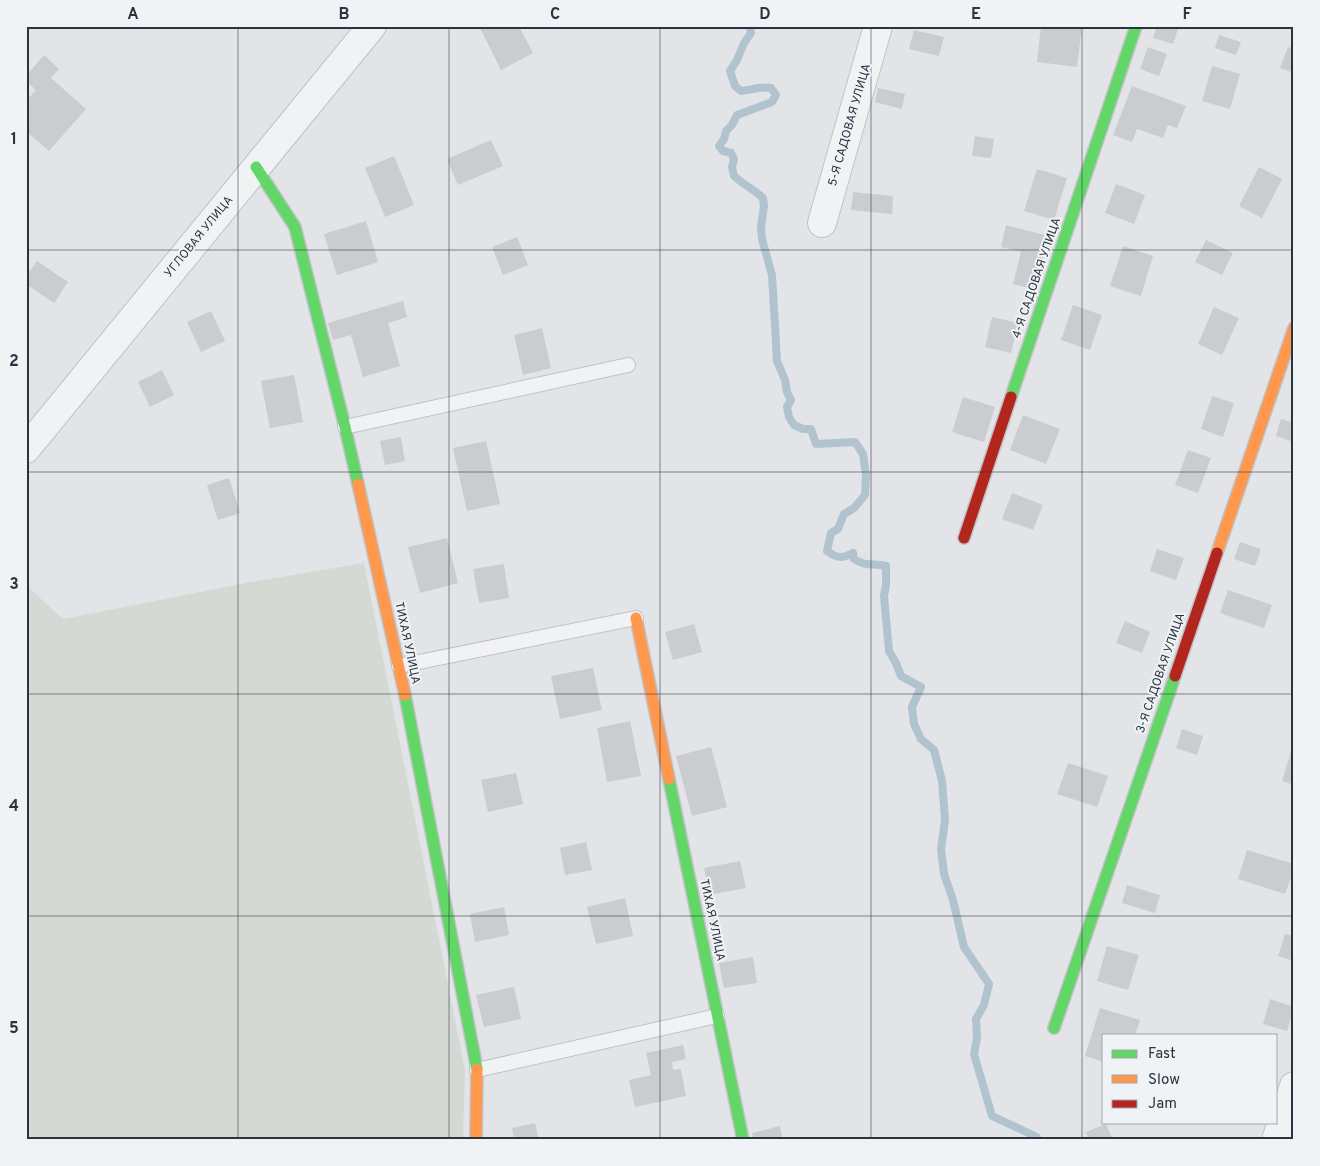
<svg xmlns="http://www.w3.org/2000/svg" width="1320" height="1166" viewBox="0 0 1320 1166" font-family="Overpass,sans-serif">
<rect width="100%" height="100%" fill="#e2e4e7"/>
<path fill="#d4dad3" d="M364,563l101,507 -2,70h-437v-555l37,34 188,-37z"/>
<g fill="none" stroke-linecap="round" stroke-linejoin="round">
<path stroke="#b2c3d0" stroke-width="8" d="M750,26l1,7 -7,10 -7,17 -7,11 5,15 6,5c10,-1 20,-5 30,-3l5,7 -4,7 -35,13 -5,10 -6,6 -2,8 -5,7 4,5 8,2 3,6 -2,8 2,9 6,5 16,11 7,6 1,8 -3,21 1,12 10,36 5,86 8,19 2,12 4,8 -4,7 2,10 5,8 9,4h8l5,15 39,-2 8,12 3,21 -1,20 -11,13 -10,6 -6,15 -7,4 -4,18c10,7 15,8 26,2l1,6c12,8 18,4 32,7v19l-2,11 5,55 7,12 5,13 20,11 -9,20 2,17 7,15 13,11 8,31 3,39 -4,29 3,25 9,26 11,47 25,37 -5,21 -8,14 1,19 -3,16 18,62 45,21v3"/>
</g>
<path fill="#cacccf" d="M479,26h40l14,27 -32,17z
M1041,26h41l-5,41 -40,-5z
M1157,26h22l-6,18 -20,-6z
M914,30l30,7 -5,19 -30,-7z
M1219,35l22,7 -5,13 -21,-7z
M1148,47l19,7 -8,22 -19,-7z
M1288,47l6,2v24l-14,-5z
M44,55l15,14 -8,9 35,31 -37,42 -23,-20v-30l10,-11 -10,-9v-5z
M1212,66l28,8 -10,35 -28,-8z
M1132,86l54,20 -9,22 -9,-3 -5,13 -26,-9 -5,13 -19,-7z
M878,88l27,6 -3,15 -27,-7z
M975,136l19,3 -3,19 -19,-2z
M491,140l12,26 -45,19 -11,-26z
M394,156l20,49 -29,12 -20,-49z
M1259,167l23,12 -20,39 -23,-12z
M1037,169l30,9 -13,42 -30,-9z
M1116,184l29,11 -11,29 -29,-11z
M853,192l40,4 -1,18 -41,-4z
M366,221l12,41 -41,13 -13,-41z
M1006,225l42,11 -13,53 -22,-5 8,-32 -20,-5z
M517,237l11,28 -25,10 -11,-28z
M1206,240l27,13 -11,22 -27,-13z
M1123,246l30,10 -12,40 -31,-10z
M37,261l31,21 -14,21 -28,-19v-8z
M403,301l4,16 -19,6 12,43 -37,11 -12,-42 -18,5 -5,-17z
M1073,305l29,10 -12,35 -29,-10z
M1214,307l25,11 -17,37 -24,-11z
M211,311l14,30 -24,11 -14,-30z
M992,317l26,6 -7,30 -26,-6z
M542,328l9,40 -28,7 -9,-40z
M162,370l12,25 -24,12 -12,-25z
M294,375l9,47 -33,6 -9,-47z
M1212,396l22,7 -11,34 -22,-8z
M963,397l32,10 -11,35 -32,-10z
M1023,415l37,14 -14,35 -36,-14z
M1281,419l13,4v19l-18,-6z
M401,437l4,24 -20,4 -5,-24z
M486,441l14,63 -33,7 -14,-63z
M1188,450l23,8 -13,35 -23,-8z
M229,478l11,35 -22,7 -11,-35z
M1012,493l31,12 -10,25 -31,-11z
M447,538l11,45 -38,10 -12,-46z
M1240,542l21,7 -6,17 -21,-7z
M1157,549l27,9 -8,22 -26,-9z
M504,564l5,34 -30,5 -6,-34z
M1228,590l44,15 -8,23 -44,-15z
M1125,621l25,11 -8,21 -26,-10z
M694,624l8,28 -29,8 -8,-28z
M593,668l9,42 -42,9 -9,-43z
M630,721l11,55 -34,6 -10,-54z
M1182,729l21,7 -6,19 -21,-7z
M1293,745h1v40l-12,-4z
M711,747l16,60 -35,9 -16,-60z
M1068,763l40,13 -11,31 -40,-13z
M516,773l7,31 -35,8 -7,-32z
M586,842l6,28 -27,5 -5,-27z
M1247,850l47,14v5l-9,25 -47,-15z
M740,861l6,27 -37,7 -5,-27z
M1127,885l33,10 -5,18 -33,-10z
M625,898l8,38 -37,8 -9,-37z
M504,907l5,28 -34,7 -5,-28z
M1285,934l9,2v25l-16,-5z
M1107,946l32,9 -11,35 -31,-9z
M753,957l4,26 -33,5 -5,-25z
M514,987l7,32 -37,8 -8,-32z
M1270,999l24,8 -7,24 -24,-7z
M1100,1008l40,12 -5,15h-31v27l-19,-6z
M683,1045l3,14 -14,3 1,8 8,-1 5,27 -51,11 -6,-27 22,-5 -5,-22z
M535,1123l4,17h-25l-2,-12z
M1106,1124l7,16h-24l-3,-8z
M780,1126l3,14h-29l-2,-7z"/>
<g fill="none" stroke-linecap="round" stroke-linejoin="round">
<g stroke="#c0c2c5" stroke-width="16">
<path id="lane" d="M345,427l283,-62
M399,666l237,-48
M477,1070l240,-54"/>
</g>
<g stroke="#c0c2c5" stroke-width="30">
<path id="street" d="M822,223l56,-197
M26,449l346,-423
M1276,1140l18,-54"/>
</g>
<g stroke="#c0c2c5" stroke-width="14">
<path id="fast" d="M256,167l39,60 50,200 13,57
M1011,397l125,-371
M405,695l72,374
M669,779l74,361
M1054,1028l121,-352"/>
</g>
<g stroke="#c0c2c5" stroke-width="14">
<path id="slow" d="M358,484l47,211
M1217,553l77,-225
M636,618l33,161
M476,1140l1,-71"/>
</g>
<g stroke="#c0c2c5" stroke-width="14">
<path id="jam" d="M964,538l47,-141
M1175,676l42,-123"/>
</g>
<use href="#lane" stroke="#f1f2f4" stroke-width="14"/>
<use href="#street" stroke="#f1f2f4" stroke-width="28"/>
<use href="#fast" stroke="#63d668" stroke-width="11"/>
<use href="#slow" stroke="#ff974d" stroke-width="11"/>
<use href="#jam" stroke="#b3261e" stroke-width="11"/>
</g>
<path fill="none" stroke="#2a333f" stroke-width="1" stroke-opacity="0.55" d="M238,26v1114M449,26v1114M660,26v1114M871,26v1114M1082,26v1114M26,250h1268M26,472h1268M26,694h1268M26,916h1268"/>
<g text-anchor="middle" dominant-baseline="central" stroke-width="4" stroke-linejoin="round" paint-order="stroke">
<g font-size="12" fill="#2a333f" stroke="#f0f3f6">
<text transform="translate(850 125) rotate(-74)">5-Я САДОВАЯ УЛИЦА</text>
<text transform="translate(199 237) rotate(-51)">УГЛОВАЯ УЛИЦА</text>
<text transform="translate(1037 278) rotate(-71)">4-Я САДОВАЯ УЛИЦА</text>
<text transform="translate(407 643) rotate(78)">ТИХАЯ УЛИЦА</text>
<text transform="translate(1161 673) rotate(-71)">3-Я САДОВАЯ УЛИЦА</text>
<text transform="translate(712 920) rotate(78)">ТИХАЯ УЛИЦА</text>
</g>
</g>
<rect width="1320" height="1166" fill="none" stroke="#f0f3f6" stroke-width="55"/>
<rect x="1102" y="1034" width="175" height="90" fill="#f0f3f6" stroke="#a1a6ad"/>
<rect x="1112" y="1050" width="25" height="8" fill="#63d668" stroke="#a1a6ad"/>
<text x="1148" y="1058" font-size="15" fill="#2a333f">Fast</text>
<rect x="1112" y="1075" width="25" height="8" fill="#ff974d" stroke="#a1a6ad"/>
<text x="1148" y="1084" font-size="15" fill="#2a333f">Slow</text>
<rect x="1112" y="1100" width="25" height="8" fill="#b3261e" stroke="#a1a6ad"/>
<text x="1148" y="1108" font-size="15" fill="#2a333f">Jam</text>
<rect x="28" y="28" width="1264" height="1110" fill="none" stroke="#2a333f" stroke-width="2"/>
<g font-size="16" text-anchor="middle" font-weight="bold" fill="#2a333f">
<text x="133" y="19">A</text>
<text x="344" y="19">B</text>
<text x="555" y="19">C</text>
<text x="765" y="19">D</text>
<text x="976" y="19">E</text>
<text x="1187" y="19">F</text>
<text x="14" y="144">1</text>
<text x="14" y="366">2</text>
<text x="14" y="589">3</text>
<text x="14" y="811">4</text>
<text x="14" y="1033">5</text>
</g>
</svg>
